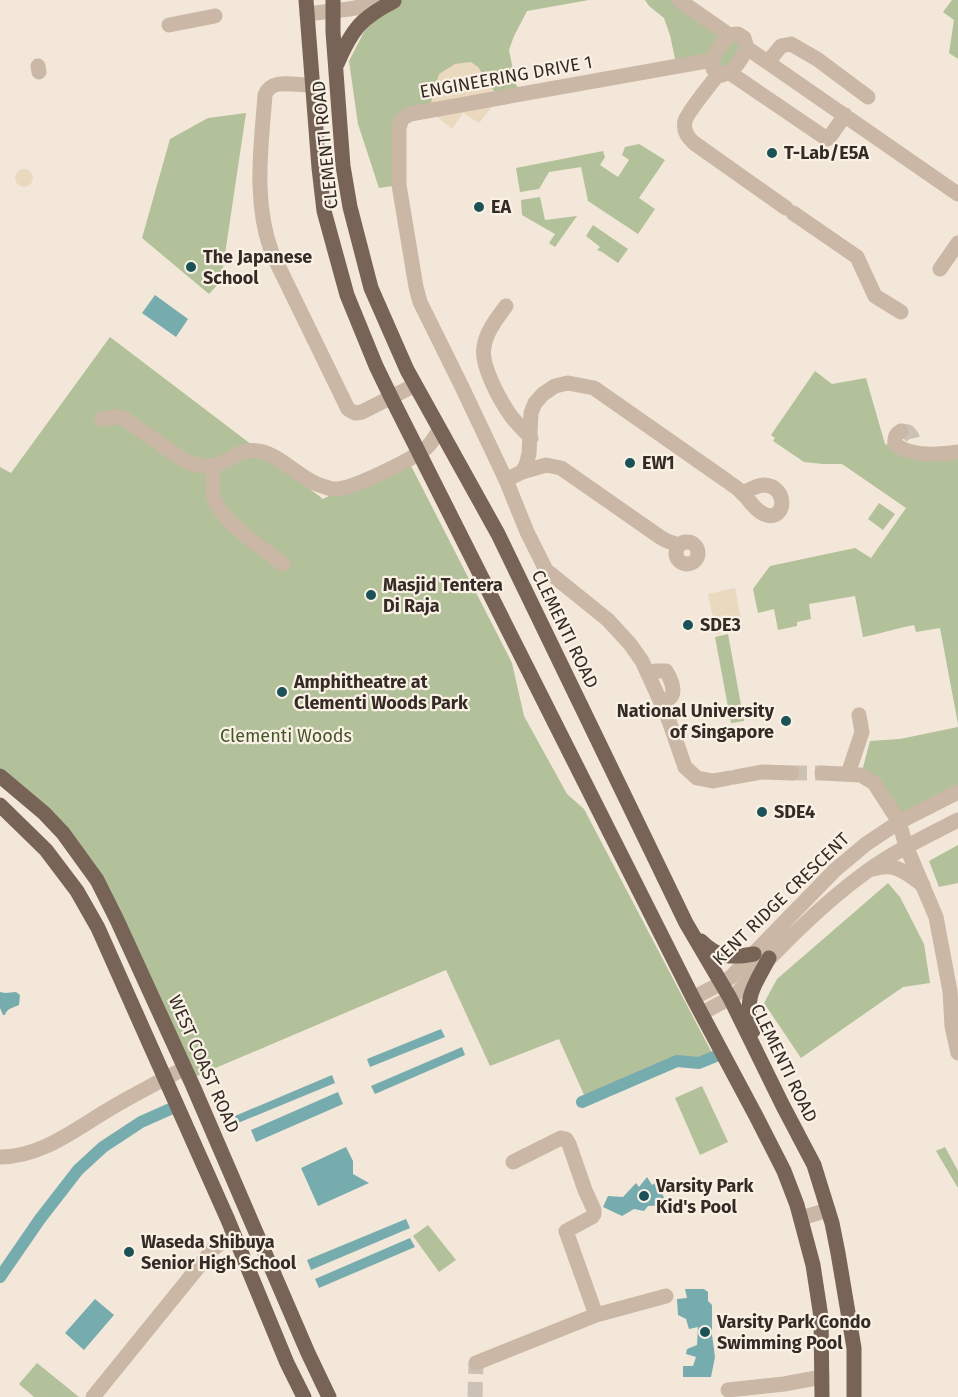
<svg xmlns="http://www.w3.org/2000/svg" width="958" height="1397" viewBox="0 0 958 1397" font-family="'Fira Sans',sans-serif">
<rect width="100%" height="100%" fill="#f2e7d9"/>
<path fill="#b2c199" d="M397,0h192l-62,11 -13,25 -5,14 7,35 9,9 -96,16 -27,9 -3,66 -20,3 -21,-64 -9,-63 16,-31z
M645,0h34l65,38 -14,35 -18,-12 -40,7 3,-9 -5,-24 -6,-17 -15,-12z
M952,0h6v59l-9,-6 5,-33 -11,-8z
M246,113l-25,168 -12,13 -67,-56 28,-99 38,-21z
M639,144l26,16 -26,38 16,11 -17,25 -50,-33 -7,-34 -32,5 -10,17 -19,3 -4,-24 87,-17 2,6 -5,8 18,12 11,-17 -7,-5 3,-8z
M540,197l5,23 32,-4 -22,31 -6,-4 6,-9 -33,-19 -1,-15z
M593,225l35,24 -10,14 -16,-11 -5,-2 3,-3 -14,-11z
M110,337l213,162 84,-41 105,205 12,53 43,78 17,15 128,244 -14,6 -21,-3 -92,41 -26,-58 -69,27 -44,-96 -254,108 -92,-198 -100,-110v-303l11,6z
M815,371l17,13 34,-6 19,66 31,8 42,7v265l-18,-96 -24,4 -2,-7c-17,3 -34,9 -51,12l-8,-41 -46,8 2,15 -14,3v4l-19,4 -4,-21 -16,4 -5,-24 17,-23 85,-18 16,10 35,-50 -64,-44h-19l-19,-2 -31,-21 2,-3 -4,-3z
M879,503l16,11 -12,16 -15,-11z
M728,634l16,87 -13,2 -16,-86z
M958,727v65l-59,30 -38,-47 9,-34 30,-2z
M958,845v38l-19,4 -10,-26z
M888,883l12,14 24,47 6,39 -27,4 -102,71 -37,-55 13,-24z
M702,1086l26,56 -28,13 -25,-57z
M945,1147l13,24v17l-22,-37z
M428,1225l28,35 -17,12 -26,-36z
M37,1363l42,34h-45l-15,-13z"/>
<path fill="#ead8bf" d="M471,62l7,5 21,31 -20,25 -16,-10 -11,16 -23,-19 10,-36 16,-10z
M15 178a9 9 0 1 1 18 0a9 9 0 1 1-18 0Z
M735,588l8,41 -27,5 -8,-40z"/>
<path fill="#77acaf" d="M155,295l33,24 -12,18 -34,-24z
M0,992l5,1 11,-1 4,3 -1,10c-6,3 -12,3 -14,10h-2l-3,-7z
M441,1029l4,8 -75,30 -3,-8z
M462,1047l3,8 -90,39 -4,-8z
M332,1075l3,8 -97,40 -3,-7z
M338,1092l5,12 -87,38 -5,-12z
M346,1147l7,14v13l16,9 -51,23 -17,-38z
M647,1177l5,8 8,-5 3,3 -1,10 5,12 -19,1 -4,5 -10,-2 -12,7 -19,-9 5,-11 15,1 13,-14 3,4z
M406,1219l4,9 -99,42 -4,-10z
M410,1238l5,9 -96,41 -4,-9z
M685,1289h19l4,3v9l4,4v30l3,22 -4,20h-28v-11h10l3,-9 -10,-3 1,-5 10,-4 1,-18 -9,2 -3,-10 -8,-4 -1,-16 10,-1z
M95,1299l19,16 -30,35 -19,-17z"/>
<g fill="none" stroke-linecap="round" stroke-linejoin="round">
<path stroke="#77acaf" stroke-width="12" d="M582,1102l95,-41 22,2 17,-7
M0,1277l40,-58 38,-49 25,-23 38,-25 36,-16"/>
<path stroke="#ccc1b5" stroke-width="15" stroke-dasharray="15 8" stroke-linecap="butt" d="M901,431l7,1 4,5 1,4
M792,773h30
M475,1397l1,-34"/>
<path stroke="#cab7a5" stroke-width="15" d="M679,0l50,35
M307,14l42,-5 44,-8
M169,25l46,-9
M738,34l6,4 3,10c-6,12 -12,23 -25,27l-9,-6c-2,-15 7,-23 16,-34z
M747,48l211,146
M712,60l-302,54 -8,5 -3,9v57l17,102 4,15 42,85 44,93 21,52 19,38 62,50 22,24 12,17 26,57 17,49 12,11 16,3 16,-3
M768,62l13,-16 10,-2 26,15 51,38
M38,66l1,6
M719,73c-7,10 -32,39 -34,48 -2,9 2,16 9,22l92,65
M730,73l97,66 2,-1 16,-23
M312,85c-15,1 -41,-8 -47,10 -4,53 -12,107 7,158l76,156 7,4 7,-1 53,-27
M793,213l64,44 18,39 26,16
M940,269l18,-26
M506,306c-9,12 -20,26 -22,41 -4,18 17,55 27,69 6,8 13,14 20,22
M102,419l14,-2 7,1 62,43c41,17 46,-15 73,-10 21,3 39,25 59,33 5,2 13,5 18,5 16,1 78,-30 91,-41 6,-5 9,-11 13,-18
M901,431c-5,3 -7,6 -6,13 16,13 43,11 63,8
M213,466c0,9 -1,20 0,29 5,25 50,53 70,69
M522,472l24,-7 15,3 99,69 7,4 12,4
M506,480l16,-8 4,-7 3,-11 2,-41 4,-10 8,-9 12,-8 13,-3 26,5 133,93c5,4 11,7 15,12 7,6 12,16 20,20 24,13 28,-27 2,-28 -8,0 -14,6 -22,7
M676 553a11 11 0 1 1 22 0a11 11 0 1 1-22 0Z
M649,673l6,-2h11c4,6 10,19 5,26 -2,2 -8,4 -10,5
M822,773l39,2 13,8 25,39 7,24 30,71 14,74 2,35 6,27
M848,774l14,-42 -3,-17
M735,777l27,-5 30,1
M873,869c23,-7 33,4 50,16
M693,998l29,-15 9,-6 104,-107 31,-26 33,-22 59,-30
M702,1013l28,-15 6,-4c40,-43 83,-88 130,-122 29,-21 61,-36 92,-52
M0,1157c41,0 74,-27 108,-47 25,-15 51,-28 77,-42
M513,1162l48,-24 5,1 3,5 16,46 9,20v4l-2,3 -26,14 30,84
M801,1218l27,-8
M476,1363l120,-48 70,-19
M728,1390l56,-6 38,-7
M93,1397l120,-148 20,-15"/>
<path stroke="#786357" stroke-width="15" d="M306,0l13,168 5,43 23,84 29,71 15,31 302,601 63,118 28,55 13,34 16,60 8,52 1,80
M333,0v32l10,134 7,41 21,81 36,82 91,164 188,389 44,75 53,108 31,59 18,58 6,30 16,95v49
M337,64c15,-35 24,-46 57,-63
M0,776l44,37 19,20 34,47 20,40 76,166 115,267 21,44
M0,805l46,45 31,41 21,37 130,292 59,143 17,34
M701,941c17,17 30,17 53,13
M753,1031c-10,-34 1,-45 16,-73"/>
</g>
<g fill="#1b5258" stroke="#faf1e5" stroke-width="2">
<circle cx="772" cy="153" r="6"/>
<circle cx="479" cy="207" r="6"/>
<circle cx="191" cy="267" r="6"/>
<circle cx="630" cy="463" r="6"/>
<circle cx="371" cy="595" r="6"/>
<circle cx="688" cy="625" r="6"/>
<circle cx="282" cy="692" r="6"/>
<circle cx="786" cy="721" r="6"/>
<circle cx="762" cy="812" r="6"/>
<circle cx="644" cy="1196" r="6"/>
<circle cx="129" cy="1252" r="6"/>
<circle cx="705" cy="1332" r="6"/>
</g>
<g text-anchor="middle" dominant-baseline="central" stroke-width="4.5" stroke-linejoin="round" paint-order="stroke">
<g font-size="18" fill="#352b26" stroke="#faf1e5">
<text transform="translate(506 77) rotate(-10)">ENGINEERING DRIVE 1</text>
<text transform="translate(325 145) rotate(-96)">CLEMENTI ROAD</text>
<text transform="translate(565 629) rotate(64)">CLEMENTI ROAD</text>
<text transform="translate(781 899) rotate(-44)">KENT RIDGE CRESCENT</text>
<text transform="translate(784 1063) rotate(64)">CLEMENTI ROAD</text>
<text transform="translate(204 1064) rotate(66)">WEST COAST ROAD</text>
</g>
<g font-size="18" font-weight="bold" fill="#352b26" stroke="#faf1e5" text-anchor="start">
<text x="784" y="153">T-Lab/E5A</text>
<text x="491" y="207">EA</text>
<text x="203" y="257">The Japanese<tspan x="203" dy="21">School</tspan></text>
<text x="642" y="463">EW1</text>
<text x="383" y="585">Masjid Tentera<tspan x="383" dy="21">Di Raja</tspan></text>
<text x="700" y="625">SDE3</text>
<text x="294" y="682">Amphitheatre at<tspan x="294" dy="21">Clementi Woods Park</tspan></text>
<text x="774" y="711" text-anchor="end">National University<tspan x="774" dy="21">of Singapore</tspan></text>
<text x="774" y="812">SDE4</text>
<text x="656" y="1186">Varsity Park<tspan x="656" dy="21">Kid's Pool</tspan></text>
<text x="141" y="1242">Waseda Shibuya<tspan x="141" dy="21">Senior High School</tspan></text>
<text x="717" y="1322">Varsity Park Condo<tspan x="717" dy="21">Swimming Pool</tspan></text>
</g>
<g font-size="18" fill="#435429" stroke="#faf1e5">
<text x="286" y="736">Clementi Woods</text>
</g>
</g>
</svg>
